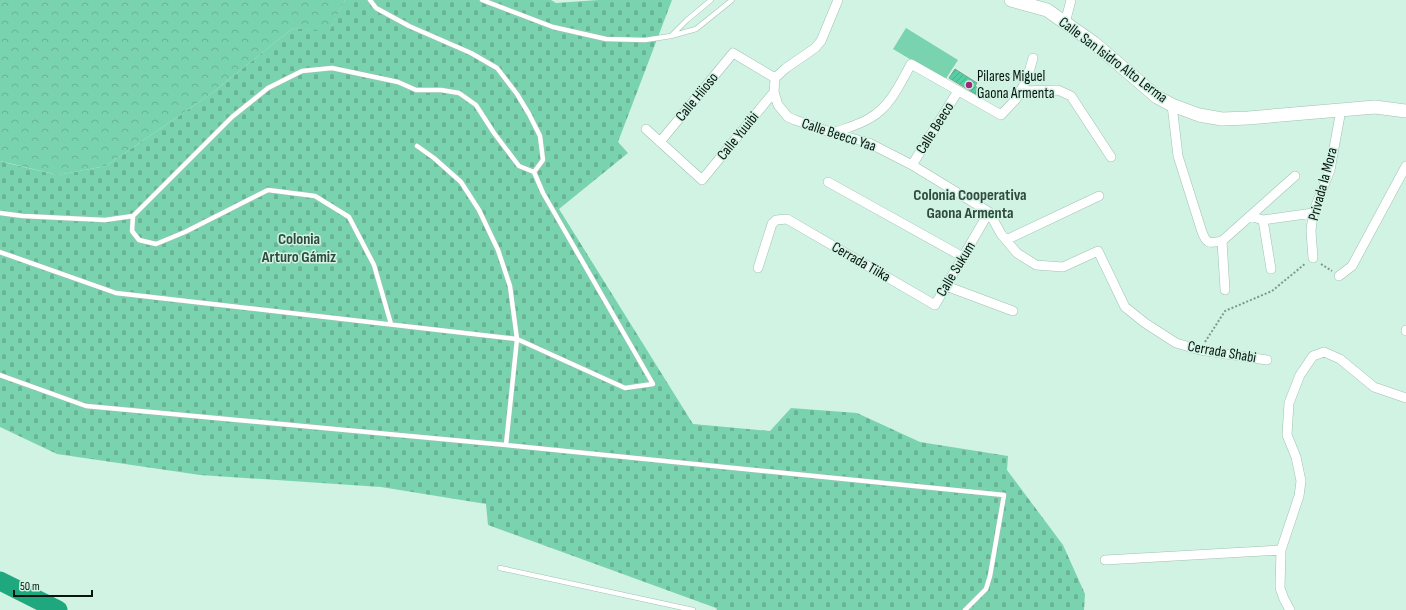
<svg xmlns="http://www.w3.org/2000/svg" width="1406" height="610" viewBox="0 0 1406 610" font-family="'Sofia Sans Condensed',sans-serif">
<defs>
<pattern id="cemetery-stones" width="16" height="16" patternUnits="userSpaceOnUse"><rect width="16" height="16" fill="#7ad3af"/><path d="M2 7V4a2 2 0 0 1 4 0v3zM10 15v-3a2 2 0 0 1 4 0v3z" fill="#68b495"/></pattern>
<pattern id="park-crowns" width="20" height="18" patternUnits="userSpaceOnUse"><rect width="20" height="18" fill="#7ad3af"/><path d="M2 6a3 3 0 1 1 6 0M12 15a3 3 0 1 1 6 0" fill="none" stroke="#68b495"/></pattern>
<pattern id="building-hatch" width="6" height="6" patternUnits="userSpaceOnUse"><rect width="6" height="6" fill="#54cea2"/><path d="M-1 1l2-2M0 6l6-6M5 7l2-2" fill="none" stroke="#48b08a"/></pattern>
</defs>
<rect width="100%" height="100%" fill="#d1f3e4"/>
<path fill="#7ad3af" d="M906,28l52,32 -13,20 -52,-31z"/>
<path fill="url(#cemetery-stones)" d="M345,0h206l5,3 42,-3h74l-54,142 10,11 -69,56 134,215 77,7 21,-23 66,5 63,29 88,14 -1,14 56,75 22,49 -1,16h-367l-1,-2 -228,-83 -2,-21 -105,-17 -181,-12 -143,-21 -57,-27v-266l11,3 47,11 48,-9 106,-73 81,-65 36,3z"/>
<path fill="url(#park-crowns)" d="M0,0h345l-16,32 -36,-4 -81,65 -106,73 -48,9 -58,-14z"/>
<g fill="none" stroke-linecap="round" stroke-linejoin="round">
<path stroke="#1fa77d" stroke-width="19" d="M0,581l58,29"/>
</g>
<path fill="url(#building-hatch)" stroke="#81a192" d="M955,69l22,14 -2,3 10,7 -3,5 -33,-20z"/>
<g fill="none" stroke-linecap="round" stroke-linejoin="round">
<g stroke="#a1c1b2" stroke-width="5.5">
<path id="lane" d="M482,0l71,27 53,12 39,1 26,-4 25,-7 36,-29
M672,35l15,-15 24,-20
M417,146l17,12 27,24 18,28 19,40 12,36 7,53 -11,106
M0,213l23,3 82,4 28,-4 99,-99 36,-29 34,-17 30,-3 66,14 18,8h25l18,3 17,12 18,28 25,33 15,6 9,-12 -3,-24 -11,-22 -12,-20 -20,-26 -26,-15 -62,-27 -33,-18 -6,-8
M133,216l-1,15 7,9 17,4 29,-12 83,-42 47,6 34,21 25,48 17,59
M0,252l116,41 401,46 108,49 28,-4 -110,-191 -9,-21
M0,375l86,31 420,39 498,50 -14,81 -4,13 -21,21
M500,568l193,42"/>
</g>
<g stroke="#a1c1b2" stroke-width="10">
<path id="street" d="M1065,23l6,-23
M775,78l-1,14 4,13 10,12 7,3 38,13 36,10 43,22 77,47 12,22 16,19 19,12 27,2 35,-16 27,56 20,16 31,20 24,7 67,10
M775,78l11,-10 29,-20 6,-7 17,-41
M1020,91l38,-1 13,6 40,61
M1172,105l6,51 24,76c5,13 8,11 20,9l73,-65
M646,129l56,51 72,-88
M833,133c13,-5 26,-8 37,-15 20,-11 30,-34 41,-54l90,51 15,-16 11,-20 6,-21
M660,142l73,-89 42,25
M912,165l46,-74
M828,182l135,75
M1250,216l13,4 50,-7
M1263,220l8,49
M1006,240l93,-44
M1222,241l3,49
M1313,258l-2,-27 2,-18 17,-43 11,-60
M758,268l14,-44 4,-4 11,-1 148,86 54,-93
M1339,276l13,-10 54,-100
M946,286l67,25
M1406,330v1
M1281,550l-1,38 4,11 6,11
M1105,560l176,-10 18,-54 2,-15 -5,-24 -9,-22 2,-32 11,-28 13,-19 11,-4 16,7 34,28 32,11"/>
</g>
<g stroke="#a1c1b2" stroke-width="14">
<path id="secondary" d="M1011,0l36,10 47,33 63,54 15,8 27,10 23,4 26,-1 127,-11 31,4"/>
</g>
<path stroke="#7f988d" stroke-width="2" stroke-dasharray="2 2" stroke-linecap="butt" d="M1321,264l11,7
M1205,342l20,-31 47,-20 34,-28"/>
<use href="#lane" stroke="#fff" stroke-width="4.5"/>
<use href="#street" stroke="#fff" stroke-width="9"/>
<use href="#secondary" stroke="#fff" stroke-width="13"/>
</g>
<circle fill="#a32577" stroke="#d1f3e4" stroke-width="1.5" cx="969" cy="85" r="4"/>
<g text-anchor="middle" dominant-baseline="central" stroke-width="3" stroke-linejoin="round" paint-order="stroke">
<g font-size="15" fill="#08140f" stroke="#d1f3e4">
<text transform="translate(1113 60) rotate(37)">Calle San Isidro Alto Lerma</text>
<text transform="translate(697 97) rotate(-51)">Calle Hiioso</text>
<text transform="translate(935 128) rotate(-58)">Calle Beeco</text>
<text transform="translate(839 135) rotate(18)">Calle Beeco Yaa</text>
<text transform="translate(738 136) rotate(-51)">Calle Yuuibi</text>
<text transform="translate(1323 184) rotate(-75)">Privada la Mora</text>
<text transform="translate(861 262) rotate(30)">Cerrada Tiika</text>
<text transform="translate(956 269) rotate(-59)">Calle Sukum</text>
<text transform="translate(1222 352) rotate(10)">Cerrada Shabi</text>
</g>
<g font-size="15" fill="#08140f" stroke="#d1f3e4" text-anchor="start">
<text x="977" y="76">Pilares Miguel<tspan x="977" dy="17">Gaona Armenta</tspan></text>
</g>
<g font-size="16" font-weight="bold" fill="#2e4b3e" stroke="#d1f3e4">
<text x="970" y="195">Colonia Cooperativa<tspan x="970" dy="18">Gaona Armenta</tspan></text>
<text x="299" y="239">Colonia<tspan x="299" dy="18">Arturo Gámiz</tspan></text>
</g>
</g>
<path d="M14 590v6h78v-6" fill="none" stroke="#08140f" stroke-width="2"/>
<text x="20" y="590" font-size="12" fill="#08140f" stroke="#d1f3e4" stroke-width="3" paint-order="stroke">50 m</text>
</svg>
